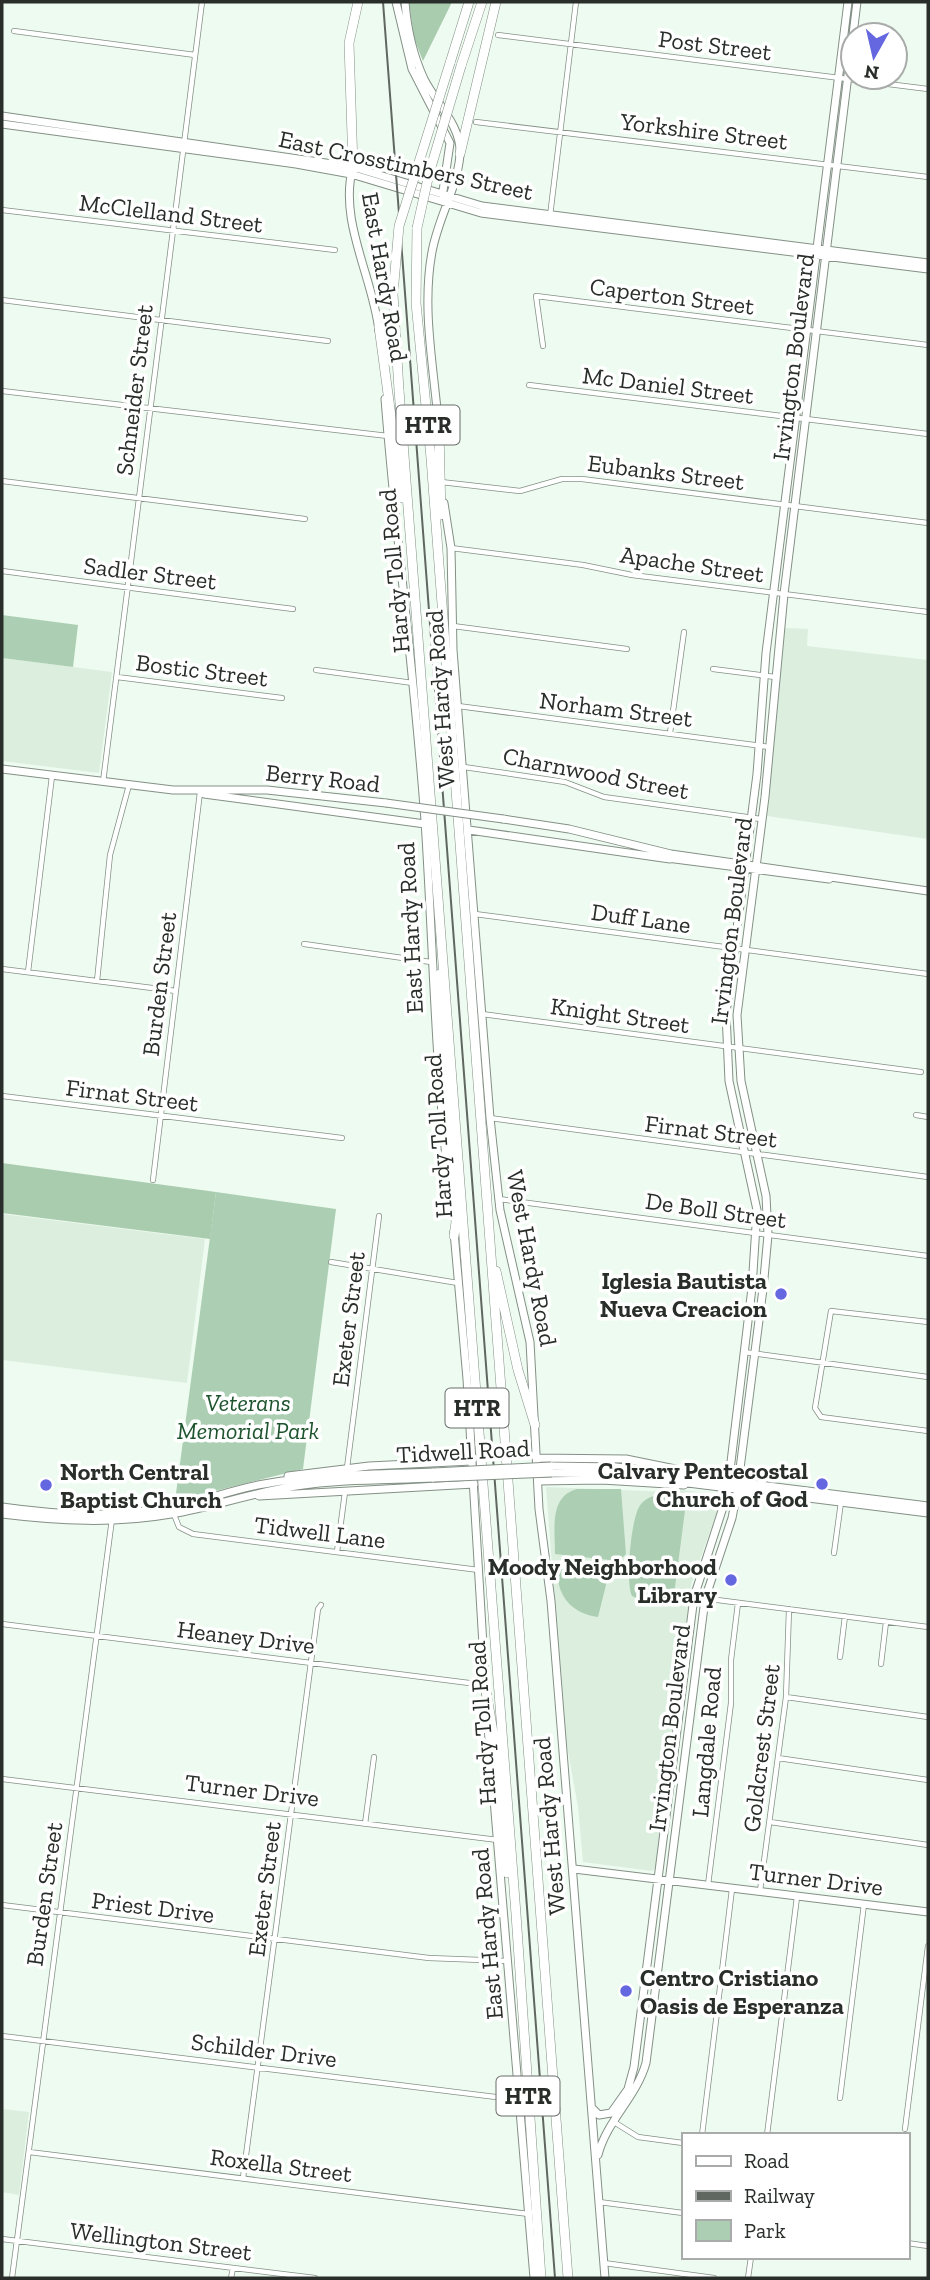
<svg xmlns="http://www.w3.org/2000/svg" width="930" height="2280" viewBox="0 0 930 2280" font-family="'Zilla Slab',serif">
<rect width="100%" height="100%" fill="#eefbf0"/>
<path fill="#dcefdf" d="M785,628l23,1 -1,17 121,14v179l-161,-23z
M2,658l110,14 -13,101 -97,-12z
M2,1214l203,25 -18,144 -185,-23z
M546,1487l125,5 2,-3 36,4 11,10 -29,82 -35,283 -4,3 -69,-9 -5,-55 -13,-72z
M2,2109l27,3 -10,83 -17,-3z"/>
<path fill="#accfb3" d="M2,615l76,10 -5,42 -71,-9z
M216,1192l120,17 -33,260 -128,32z
M577,1489h44l5,65 -7,7 -64,-7c0,-24 -6,-58 22,-65z
M657,1495l13,2 11,10 1,-4h4l-13,100h-3v-5l-19,8 -19,-10c-7,-14 -1,-75 7,-89 4,-7 10,-10 18,-12z
M558,1567l42,1 8,9 -10,40c-27,-3 -43,-23 -40,-50z"/>
<path fill="#a9ccaf" d="M409,2h43l-29,59 -9,-23z
M2,1163l214,29 -6,47 -208,-26z"/>
<g fill="none" stroke-linecap="round" stroke-linejoin="round">
<g stroke="#849086" stroke-width="6">
<path id="street" d="M14,31l181,24
M498,35l430,54
M476,122l452,55
M2,210l333,40
M550,216l26,-214
M2,300l326,41
M543,346l-7,-50 392,49
M529,385l399,49
M2,391l386,45
M2,481l303,38
M441,482l79,9 42,-12h20l346,44
M451,548l132,17 49,10 296,37
M2,571l291,38
M453,626l174,23
M713,669l62,8
M316,670l97,13
M117,677l165,21
M458,706l311,41
M670,733l14,-101
M464,767l101,15 39,15 157,22
M103,782l99,-780
M475,914l453,60
M304,944l127,18
M2,969l174,22
M28,972l24,-196
M97,981l13,-126 19,-70
M482,1014l439,58
M2,1096l340,42
M916,1115l12,2
M490,1118l438,59
M153,1180l47,-388
M499,1199l429,57
M331,1262l127,21
M928,1322l-97,-11 -16,97 6,9 107,14
M744,1352l184,25
M347,1468l32,-252
M173,1512l6,15 14,7 286,36
M337,1552l8,-60
M834,1553l7,-51
M694,1597l234,30
M2,1624l483,61
M840,1657l5,-41
M881,1664l5,-42
M786,1697l142,20
M778,1758l150,22
M2,1779l496,61
M770,1822l158,23
M365,1824l9,-67
M708,1885l23,-182v-43l7,-57
M760,1891l26,-194 3,-88
M2,1905l427,53 79,3
M2,2036l518,64
M840,2098l24,-194
M614,2122l24,15 45,6
M905,2129l23,-183
M702,2135l30,-246
M767,2135l30,-238
M29,2152l500,62
M243,2178l75,-569 3,-4
M599,2202l84,11
M2,2239l313,39
M907,2243l21,3
M604,2263l110,15
M12,2278l100,-759
M231,2278l2,-10
M748,2278l3,-21"/>
</g>
<g stroke="#849086" stroke-width="9">
<path id="secondary" d="M396,2l16,67 38,74 -8,55
M405,2c2,26 8,53 19,77 12,24 38,47 36,76 -3,34 -22,63 -28,97 -11,59 3,121 7,180
M2,116l351,51 129,39 446,57
M2,124l294,40 55,10 130,39 447,56
M353,167c-15,53 20,110 26,164
M385,399c11,141 30,281 40,422 8,122 10,243 24,365
M444,503l7,45 2,102 37,468 10,92 30,132 9,167 12,92 54,677
M2,769l171,21h94l119,13
M204,794l221,30
M503,819l66,10 102,25 257,37
M469,830l201,29
M667,858l162,21
M454,1232l13,147 19,316
M536,1458l90,1 59,12
M551,1466l65,1 312,39
M552,1473l63,1 313,39
M288,1476l81,-10 103,-5
M538,1481l64,-1 82,5
M259,1496l215,-12
M2,1507c57,8 111,11 169,0 32,-5 61,-18 93,-23 56,-10 113,-10 170,-12
M2,1514c57,7 112,10 169,0 42,-7 83,-22 125,-28 45,-7 93,-6 138,-8
M488,1728l46,550
M574,1869l354,43
M592,2108l7,7 12,-2 17,-24 6,-22 60,-470 33,-102 25,-207 5,-78 -28,-129 -3,-68 31,-239 9,-121 82,-651
M598,2155c9,-35 38,-57 48,-92l59,-464 27,-81 5,-26 26,-203 5,-54 -2,-39 -25,-115 -4,-66 28,-218 19,-203 73,-592"/>
</g>
<g stroke="#849086" stroke-width="10">
<path id="highway" d="M450,63l19,-61
M461,66l21,-64
M460,154l36,-152
M353,167l-4,-124 9,-41
M417,228l-1,75 15,155 137,1820
M379,327l23,171
M399,390l117,1524 25,364
M439,430l2,85
M440,974l1,74 15,174 -2,14
M496,1271l22,99 17,55
M486,1691l9,53 12,129"/>
</g>
<use href="#street" stroke="#fff" stroke-width="4.5"/>
<use href="#secondary" stroke="#fff" stroke-width="7"/>
<use href="#highway" stroke="#fff" stroke-width="9"/>
<path stroke="#606761" stroke-width="2" d="M383,2l172,2276"/>
<g stroke="#849086" stroke-width="9" stroke-linecap="butt">
<path id="secondary-bridge" d="M386,803l117,16
M434,1472l117,-6
M434,1478l118,-5"/>
</g>
<g stroke="#849086" stroke-width="10" stroke-linecap="butt">
<path id="highway-bridge" d="M417,228l12,-54 32,-108
M399,390l-6,-96 6,-68 51,-163"/>
</g>
<use href="#secondary-bridge" stroke="#fff" stroke-width="7"/>
<use href="#highway-bridge" stroke="#fff" stroke-width="9"/>
</g>
<g fill="#6467e0" stroke="#fff" stroke-width="2.5">
<circle cx="781" cy="1294" r="7"/>
<circle cx="822" cy="1484" r="7"/>
<circle cx="46" cy="1485" r="7"/>
<circle cx="731" cy="1580" r="7"/>
<circle cx="626" cy="1991" r="7"/>
</g>
<g text-anchor="middle" dominant-baseline="central" stroke-width="7" stroke-linejoin="round" paint-order="stroke">
<g fill="#fff" stroke="#696d6a" stroke-width="2">
<rect x="396.5" y="405.5" width="63" height="39" rx="5"/>
<rect x="445.5" y="1388.5" width="63" height="39" rx="5"/>
<rect x="496.5" y="2076.5" width="63" height="39" rx="5"/>
</g>
<g font-size="23" font-weight="bold" fill="#292e2a">
<text x="428" y="425">HTR</text>
<text x="477" y="1408">HTR</text>
<text x="528" y="2096">HTR</text>
</g>
<g font-size="24" fill="#292e2a" stroke="#fff">
<text transform="translate(715 45) rotate(7)">Post Street</text>
<text transform="translate(704 131) rotate(7)">Yorkshire Street</text>
<text transform="translate(406 165) rotate(12)">East Crosstimbers Street</text>
<text transform="translate(171 213) rotate(7)">McClelland Street</text>
<text transform="translate(385 277) rotate(80)">East Hardy Road</text>
<text transform="translate(672 296) rotate(7)">Caperton Street</text>
<text transform="translate(793 357) rotate(-83)">Irvington Boulevard</text>
<text transform="translate(668 385) rotate(7)">Mc Daniel Street</text>
<text transform="translate(134 390) rotate(-83)">Schneider Street</text>
<text transform="translate(666 472) rotate(7)">Eubanks Street</text>
<text transform="translate(692 564) rotate(8)">Apache Street</text>
<text transform="translate(394 571) rotate(-95)">Hardy Toll Road</text>
<text transform="translate(150 573) rotate(7)">Sadler Street</text>
<text transform="translate(202 670) rotate(7)">Bostic Street</text>
<text transform="translate(440 699) rotate(-94)">West Hardy Road</text>
<text transform="translate(616 709) rotate(7)">Norham Street</text>
<text transform="translate(596 773) rotate(11)">Charnwood Street</text>
<text transform="translate(323 778) rotate(6)">Berry Road</text>
<text transform="translate(641 918) rotate(8)">Duff Lane</text>
<text transform="translate(731 921) rotate(-83)">Irvington Boulevard</text>
<text transform="translate(410 928) rotate(-93)">East Hardy Road</text>
<text transform="translate(159 984) rotate(-83)">Burden Street</text>
<text transform="translate(620 1015) rotate(8)">Knight Street</text>
<text transform="translate(132 1095) rotate(7)">Firnat Street</text>
<text transform="translate(711 1131) rotate(7)">Firnat Street</text>
<text transform="translate(438 1136) rotate(-94)">Hardy Toll Road</text>
<text transform="translate(716 1210) rotate(8)">De Boll Street</text>
<text transform="translate(532 1258) rotate(79)">West Hardy Road</text>
<text transform="translate(348 1319) rotate(-83)">Exeter Street</text>
<text transform="translate(463 1451) rotate(-3)">Tidwell Road</text>
<text transform="translate(320 1532) rotate(7)">Tidwell Lane</text>
<text transform="translate(246 1637) rotate(7)">Heaney Drive</text>
<text transform="translate(482 1723) rotate(-94)">Hardy Toll Road</text>
<text transform="translate(669 1728) rotate(-83)">Irvington Boulevard</text>
<text transform="translate(706 1742) rotate(-85)">Langdale Road</text>
<text transform="translate(761 1748) rotate(-83)">Goldcrest Street</text>
<text transform="translate(252 1790) rotate(7)">Turner Drive</text>
<text transform="translate(549 1826) rotate(-95)">West Hardy Road</text>
<text transform="translate(816 1879) rotate(7)">Turner Drive</text>
<text transform="translate(264 1889) rotate(-83)">Exeter Street</text>
<text transform="translate(44 1894) rotate(-82)">Burden Street</text>
<text transform="translate(153 1907) rotate(7)">Priest Drive</text>
<text transform="translate(487 1934) rotate(-95)">East Hardy Road</text>
<text transform="translate(264 2050) rotate(7)">Schilder Drive</text>
<text transform="translate(281 2165) rotate(7)">Roxella Street</text>
<text transform="translate(161 2241) rotate(7)">Wellington Street</text>
</g>
<g font-size="24" font-weight="bold" fill="#292e2a" stroke="#fff" text-anchor="end">
<text x="767" y="1280">Iglesia Bautista<tspan x="767" dy="28">Nueva Creacion</tspan></text>
<text x="808" y="1470">Calvary Pentecostal<tspan x="808" dy="28">Church of God</tspan></text>
<text x="60" y="1471" text-anchor="start">North Central<tspan x="60" dy="28">Baptist Church</tspan></text>
<text x="717" y="1566">Moody Neighborhood<tspan x="717" dy="28">Library</tspan></text>
<text x="640" y="1977" text-anchor="start">Centro Cristiano<tspan x="640" dy="28">Oasis de Esperanza</tspan></text>
</g>
<g font-size="24" font-style="italic" fill="#1d532d" stroke="#fff">
<text x="248" y="1402">Veterans<tspan x="248" dy="28">Memorial Park</tspan></text>
</g>
</g>
<rect width="930" height="2280" fill="none" stroke="#292e2a" stroke-width="7"/>
<rect x="682" y="2133" width="228" height="126" fill="#ffffff" stroke="#a9abaa" stroke-width="2"/>
<rect x="696" y="2156" width="35" height="10" fill="#ffffff" stroke="#a9abaa" stroke-width="2"/>
<text x="744" y="2168" font-size="21" fill="#292e2a">Road</text>
<rect x="696" y="2191" width="35" height="10" fill="#606761" stroke="#a9abaa" stroke-width="2"/>
<text x="744" y="2203" font-size="21" fill="#292e2a">Railway</text>
<rect x="696" y="2220" width="35" height="21" fill="#accfb3" stroke="#a9abaa" stroke-width="2"/>
<text x="744" y="2238" font-size="21" fill="#292e2a">Park</text>
<g transform="translate(874 56) rotate(188)"><circle r="33" fill="#ffffff" stroke="#a9abaa" stroke-width="2"/>
<path d="M0-5L12 26L0 18L-12 26Z" fill="#6467e0"/>
<text y="-10" font-size="19" font-weight="bold" text-anchor="middle" fill="#292e2a">N</text>
</g>
</svg>
